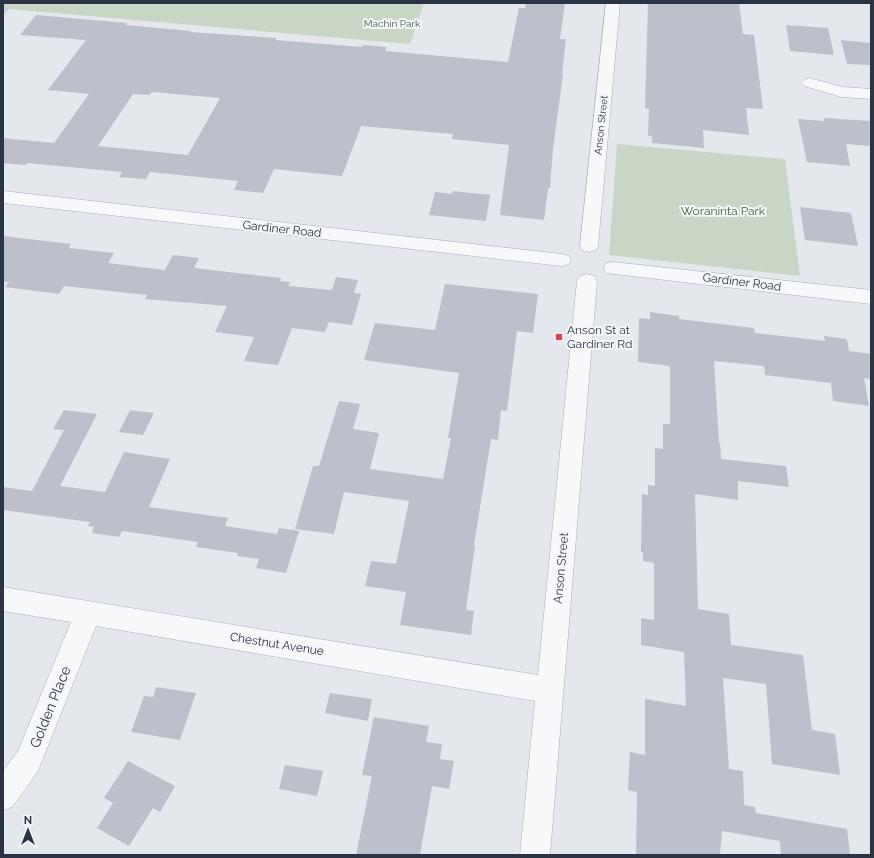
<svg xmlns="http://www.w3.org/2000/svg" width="874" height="858" viewBox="0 0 874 858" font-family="Raleway,sans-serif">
<rect width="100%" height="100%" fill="#e4e7ec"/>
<path fill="#c9d6c5" d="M3,3h421l-14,41 -401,-35 -6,6z
M617,144l168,15 15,117 -191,-21z"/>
<path fill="#bbc0ca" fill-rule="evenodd" d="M526,3h39l-5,36h6l-4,35h1l-10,75 -3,39h-2l-4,32 -44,-5 9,-70 -57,-6 1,-5 -92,-8 -19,50 -68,-7 -11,24 -29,-3 4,-9 -88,-9 -4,7 -27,-2 3,-5 -95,-9 -2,2 -22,-2v-25l51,5 35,-49 -41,-4 38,-50 -66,-5 16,-20 91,8 -1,2 65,6 -1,1 86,6v2l86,7 1,-2 23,2 -1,4 123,11 11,-54h6zM152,92l68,6 -32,57 -90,-9 35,-52 16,1z
M648,3h91l4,31 11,1 9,74 -17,-1 3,27 -46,-5 1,18 -52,-5v-7h-4l1,-27 -4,-1z
M786,25l42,3 6,27 -44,-4z
M841,40l30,3v22l-24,-1z
M824,118l47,3v25l-25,-2 4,22 -43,-4 -9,-43 26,2z
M453,191l37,4 -4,26 -57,-6 6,-23 17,2z
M800,207l51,6 7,33 -53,-6z
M3,236l68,8 -2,4 45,5 -6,10 57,7 8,-15 26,3 -5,10 87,10 -1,3 10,1 -2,4 44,4 4,-13 22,3 -4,13 7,1 -9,31 -23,-3 -4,10 -33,-4 -14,37 -34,-4 10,-24 -39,-5 12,-26 -82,-7 2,-4 -83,-9 -5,8 -54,-7 4,-5h-6z
M445,284l93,10 -5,39 -16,-2 -10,80 -6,-1 -3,30 -7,-1 -17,106h1l-9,65 8,1 -3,24 -71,-10 6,-33 -41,-6 6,-25 25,3 13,-63 -65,-9 -10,42 -39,-5 18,-63h6l20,-65 21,3 -7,25 26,4 -9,36 73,10 8,-41h-3l11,-65 -95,-13 11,-37 60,7z
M650,312l29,4v3l75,9 1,5 70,8 -1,-5 23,3 2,12 22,3v25l-7,-1 5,28 -36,-5 -2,-18 -66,-8 -1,-9 -50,-5 5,82h1l1,16 65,7 3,21 -51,-6v19l-43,-6 3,115 31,5 2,31 72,10 9,75 23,4 5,41 -68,-11 -6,-80 -43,-6 6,91 14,2 1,34 11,2 1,6 91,16 3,26h-69l-1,-14 -58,-10 -2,24h-84l1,-63 -9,-2 2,-38 15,3v-56l41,7 -2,-54 -43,-7v-27l13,2v-57l-11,-2v-9h-2l1,-58 6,1v-10l7,1v-38l8,1v-25h7v-58l-32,-4 1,-44 11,1z
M64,410l33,4 -37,72 45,6 19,-40 46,7 -21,48 79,11 -3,8 52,8 2,-6 20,3 -13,42 -30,-5 3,-9 -22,-3 1,-3 -42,-6 2,-5 -76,-11 -3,6 -27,-4 2,-6 -6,-1 2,-4 -87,-12v-23l29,4 32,-61 -11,-1z
M130,410l24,3 -11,22 -24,-3z
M156,687l40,6 -16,47 -49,-8 13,-36 9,1z
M330,693l42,6 -4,22 -43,-8z
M374,717l55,9 -3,16 16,2 -2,15 14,2 -5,28 -17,-3 -12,69h-64l16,-79 -10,-1z
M128,761l47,25 -15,26 -7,-4 -24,38 -32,-18 16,-25 -9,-5z
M285,765l38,6 -6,25 -38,-7z"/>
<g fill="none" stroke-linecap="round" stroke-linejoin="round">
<g stroke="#a9aeb7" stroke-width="1">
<path id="minor" d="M606,3h14l-22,243 -2,4 -7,2 -7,-2 -2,-4z
M809,78l34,9 28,2v10l-29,-2 -38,-11 -3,-3 3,-3z
M3,191l559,63 7,2 2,4 -2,4 -7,2 -559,-63z
M613,262l258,28v14l-265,-31 -2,-5 2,-5z
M587,274l7,2 3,5 -47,574h-30l15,-154 -439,-75 -58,145 -25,35 -10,5v-40l15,-20 53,-129 -68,-11v-24l535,88 39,-394 3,-5z"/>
</g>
<use href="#minor" fill="#f7f8fa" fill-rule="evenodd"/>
</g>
<rect fill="#d1495b" stroke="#f4f6f9" stroke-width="1.5" x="555" y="333" width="8" height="8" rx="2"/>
<g text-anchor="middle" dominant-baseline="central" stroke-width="4" stroke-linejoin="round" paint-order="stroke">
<g font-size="10" fill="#3f6138" stroke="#f4f6f9">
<text x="392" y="23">Machin Park</text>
</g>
<g font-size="10" fill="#2b3445" stroke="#f4f6f9">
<text transform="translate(601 125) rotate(-84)">Anson Street</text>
</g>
<g font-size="12" fill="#3f6138" stroke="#f4f6f9">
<text x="723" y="211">Woraninta Park</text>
</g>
<g font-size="12" fill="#2b3445" stroke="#f4f6f9">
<text transform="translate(282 229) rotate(6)">Gardiner Road</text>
<text transform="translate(742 282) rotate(7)">Gardiner Road</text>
<text transform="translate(561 568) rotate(-85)">Anson Street</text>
<text transform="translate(277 644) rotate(9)">Chestnut Avenue</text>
</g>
<g font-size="12" fill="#2b3445" stroke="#f4f6f9" text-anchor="start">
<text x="567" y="330">Anson St at<tspan x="567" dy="14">Gardiner Rd</tspan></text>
</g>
<g font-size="14" fill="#2b3445" stroke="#f4f6f9">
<text transform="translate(50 707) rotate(-68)">Golden Place</text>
</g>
</g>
<rect width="874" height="858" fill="none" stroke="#2b3445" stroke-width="8"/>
<g transform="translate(28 830)" stroke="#f4f6f9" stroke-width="3" paint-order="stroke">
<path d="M0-3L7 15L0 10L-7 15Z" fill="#2b3445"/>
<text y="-6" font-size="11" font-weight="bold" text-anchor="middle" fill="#2b3445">N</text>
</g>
</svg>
